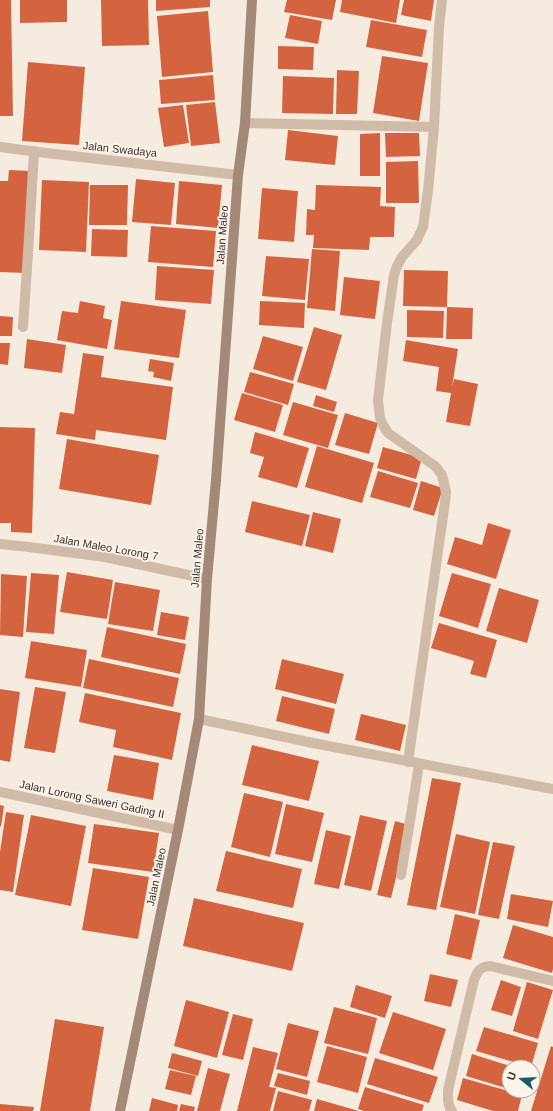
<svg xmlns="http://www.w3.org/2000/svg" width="553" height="1111" viewBox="0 0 553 1111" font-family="Helvetica,sans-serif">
<rect width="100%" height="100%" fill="#f5ebde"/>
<path fill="#d3643f" d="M0,0h11l2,116h-13z
M20,0h47v22l-47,1z
M101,0h47l1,45 -47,1z
M156,0h54v7l-54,4z
M287,0h49l-4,20 -48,-8z
M342,0h58l-4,23 -56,-11z
M404,0h30l-3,21 -30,-6z
M208,11l5,61 -51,5 -5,-61z
M290,15l32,6 -4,23 -33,-6z
M371,20l56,10 -5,27 -56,-10z
M278,46l36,1 -1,23 -35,-1z
M382,56l46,7 -9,58 -46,-8z
M28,62l57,5 -6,78 -57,-4z
M337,70l22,1 -2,43h-21z
M213,75l2,25 -54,4 -2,-24z
M283,76l51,2 -1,36 -51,-1z
M215,102l5,41 -29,3 -5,-41z
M183,105l6,38 -25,4 -6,-39z
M288,130l50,6 -3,29 -50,-5z
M380,133v43h-20v-42z
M385,133h34l1,23 -34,1z
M418,161l1,42h-33v-41z
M9,170l21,1 -5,102 -25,-1v-91h8z
M136,179l39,4 -4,42 -39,-3z
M42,180l47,2 -3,70 -47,-2z
M179,181l43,4 -4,43 -42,-4z
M90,185h38l-1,40h-38z
M316,185l65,2 -1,19 15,1 -1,30h-24l-1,13 -56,-2 1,-13h-8l1,-26 8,1z
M262,188l36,3 -4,51 -36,-3z
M151,226l65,5 -3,36 -65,-5z
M92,229l36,1 -1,27 -36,-1z
M312,249l28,2 -5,60 -28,-3z
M266,256l43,3 -4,41 -43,-4z
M157,266l57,4 -3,34 -56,-4z
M404,270l44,1 -1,36 -44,-1z
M344,277l36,4 -5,38 -35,-4z
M80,301l25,5 -2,12 9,2 -5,29 -50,-9 5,-29 16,2z
M121,301l65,9 -7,48 -65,-9z
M260,301l45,2 -1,25 -45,-3z
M447,307l26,1 -1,31h-26z
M407,310l37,1 -1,27 -36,-1z
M0,316l13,1 -1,19h-12z
M314,327l28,8 -16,55 -29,-8z
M263,336l40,11 -10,34 -40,-12z
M27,339l39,6 -4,28 -38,-5z
M406,340l52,9 -6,38 2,-8 24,5 -8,42 -24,-4 5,-29 -15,-2 3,-24 -36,-6z
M0,343h10l-2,22 -8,-1z
M83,353l21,3 -3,21 72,10 -7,53 -70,-10 -1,10 -39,-6 4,-22 14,2z
M150,359l24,4 -3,18 -18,-4 1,-5 -6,-1z
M250,372l44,12 -6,21 -44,-13z
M242,393l41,12 -8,27 -41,-12z
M316,395l21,7 -3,10 -21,-6z
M293,402l45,13 -10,33 -45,-13z
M345,413l33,10 -9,31 -34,-9z
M0,427l35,1 -3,105 -21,-1v-9h-11z
M255,432l54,16 -12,40 -39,-11 6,-20 -14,-4z
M67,439l92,16 -8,50 -92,-16z
M317,446l57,17 -12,40 -57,-16z
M383,447l39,11 -6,21 -39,-11z
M378,471l40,12 -8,25 -40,-11z
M421,481l22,7 -9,28 -21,-6z
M252,501l58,14 -8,31 -57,-14z
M313,512l28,7 -8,34 -28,-7z
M488,523l23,7 -15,49 -49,-15 8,-27 27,8z
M67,572l46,8 -6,39 -47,-7z
M31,573l28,2 -5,59 -28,-2z
M452,573l39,11 -13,44 -39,-12z
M1,574l26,2 -4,61 -23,-2z
M115,582l45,8 -7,41 -45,-7z
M499,588l40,12 -12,43 -41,-12z
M161,612l28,5 -4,23 -28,-5z
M439,623l58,17 -11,38 -16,-4 4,-13 -43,-13z
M107,627l79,17 -6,30 -79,-17z
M31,641l56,9 -6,37 -56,-9z
M89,659l90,19 -6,29 -90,-19z
M282,659l62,15 -8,30 -61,-15z
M35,687l31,5 -11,61 -31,-5z
M0,689l20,3 -10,70 -10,-2z
M85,693l96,20 -9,47 -59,-13 3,-17 -37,-8z
M282,696l53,13 -6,25 -53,-13z
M361,714l45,11 -6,26 -45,-11z
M252,745l67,16 -10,40 -67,-16z
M114,755l45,8 -6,37 -46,-9z
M432,778l29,5 -25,127 -29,-5z
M244,793l39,9 -13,55 -39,-10z
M286,804l38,9 -12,49 -37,-8z
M0,805l4,1 -3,21 -1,-1z
M6,812l18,3 -11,77 -13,-2v-38z
M31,815l55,11 -15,80 -56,-11z
M360,815l27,6 -16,70 -27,-6z
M395,821l14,4 -18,73 -14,-3z
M94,824l65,9 -6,39 -65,-9z
M326,830l25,6 -12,53 -25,-5z
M456,834l34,8 -15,72 -35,-7z
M493,842l22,4 -16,73 -21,-4z
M226,851l76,18 -9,39 -77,-17z
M93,868l56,9 -11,62 -56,-9z
M511,894l42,7 -5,26 -41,-8z
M194,898l110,25 -12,48 -109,-25z
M455,914l25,6 -9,40 -25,-6z
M513,925l40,12v32l-1,4 -49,-15z
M430,974l28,6 -7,27 -27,-6z
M501,980l20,7 -9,29 -21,-6z
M527,982l26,8 -15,49 -25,-8z
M356,985l36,11 -7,22 -35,-11z
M186,1000l43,12 -12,46 -43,-12z
M334,1007l43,11 -9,36 -44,-11z
M393,1012l53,17 -13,41 -54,-17z
M233,1014l20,5 -10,41 -21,-5z
M55,1019l49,8 -14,84h-50z
M288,1023l31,8 -12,46 -31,-8z
M484,1027l54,16 -7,24 -55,-16z
M327,1046l40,11 -9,36 -41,-11z
M551,1046l2,1v64h-22z
M253,1047l25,6 -9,34 7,1 -6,23h-33z
M172,1053l30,8 -4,15 -30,-8z
M472,1054l41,13h-4v22l-43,-13z
M375,1058l63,19 -9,26 -62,-19z
M208,1068l22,6 -10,37h-23z
M170,1070l26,6 -5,19 -26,-6z
M278,1073l32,8 -3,14 -33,-9z
M463,1078l59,17 -4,16h-25l-36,-11z
M365,1087l59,18 -2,6h-58l-6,-2z
M278,1091l34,9 -3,11h-36z
M152,1098l26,7 -1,6h-28z
M317,1099l42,12h-45z
M0,1104l34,3 -1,4h-33z
M181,1104l14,3 -1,4h-15z"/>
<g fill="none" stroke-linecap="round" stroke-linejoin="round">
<path stroke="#d0baa8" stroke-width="10" d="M245,123l189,4 -6,64 -5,36 -6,13 -15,17 -5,9 -3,9 -7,48 -9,77 2,18 3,7 5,8 47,33 4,5 3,4 4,17 -1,10 -37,260
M434,127l5,-100 3,-27
M0,147l46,6 192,22
M23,327l6,-89 5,-87
M0,544l29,3 76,10 102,22
M199,719l119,25 235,45
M0,792l178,38
M401,875l14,-85 4,-26
M452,1111c-5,-6 -4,-14 -4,-21l26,-110c4,-10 6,-13 16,-14l63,15"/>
<path stroke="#a48979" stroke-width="10" d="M120,1111l58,-281 21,-111 8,-140 9,-99 22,-305 7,-52 7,-123"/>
</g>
<g text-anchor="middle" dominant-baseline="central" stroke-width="3.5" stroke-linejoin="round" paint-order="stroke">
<g font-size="11" fill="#3c2f29" stroke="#fcf5ec">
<text transform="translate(120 149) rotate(6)">Jalan Swadaya</text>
<text transform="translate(222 235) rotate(-86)">Jalan Maleo</text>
<text transform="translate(106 547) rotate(10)">Jalan Maleo Lorong 7</text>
<text transform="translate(197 558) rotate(-85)">Jalan Maleo</text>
<text transform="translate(92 799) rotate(12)">Jalan Lorong Saweri Gading II</text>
<text transform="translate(156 877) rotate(-78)">Jalan Maleo</text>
</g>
</g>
<g transform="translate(521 1079) rotate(288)"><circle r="19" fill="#fcf5ec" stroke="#afa69e"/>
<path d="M0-3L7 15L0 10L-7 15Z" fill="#195d63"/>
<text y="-6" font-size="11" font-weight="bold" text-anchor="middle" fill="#3c2f29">U</text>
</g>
</svg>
